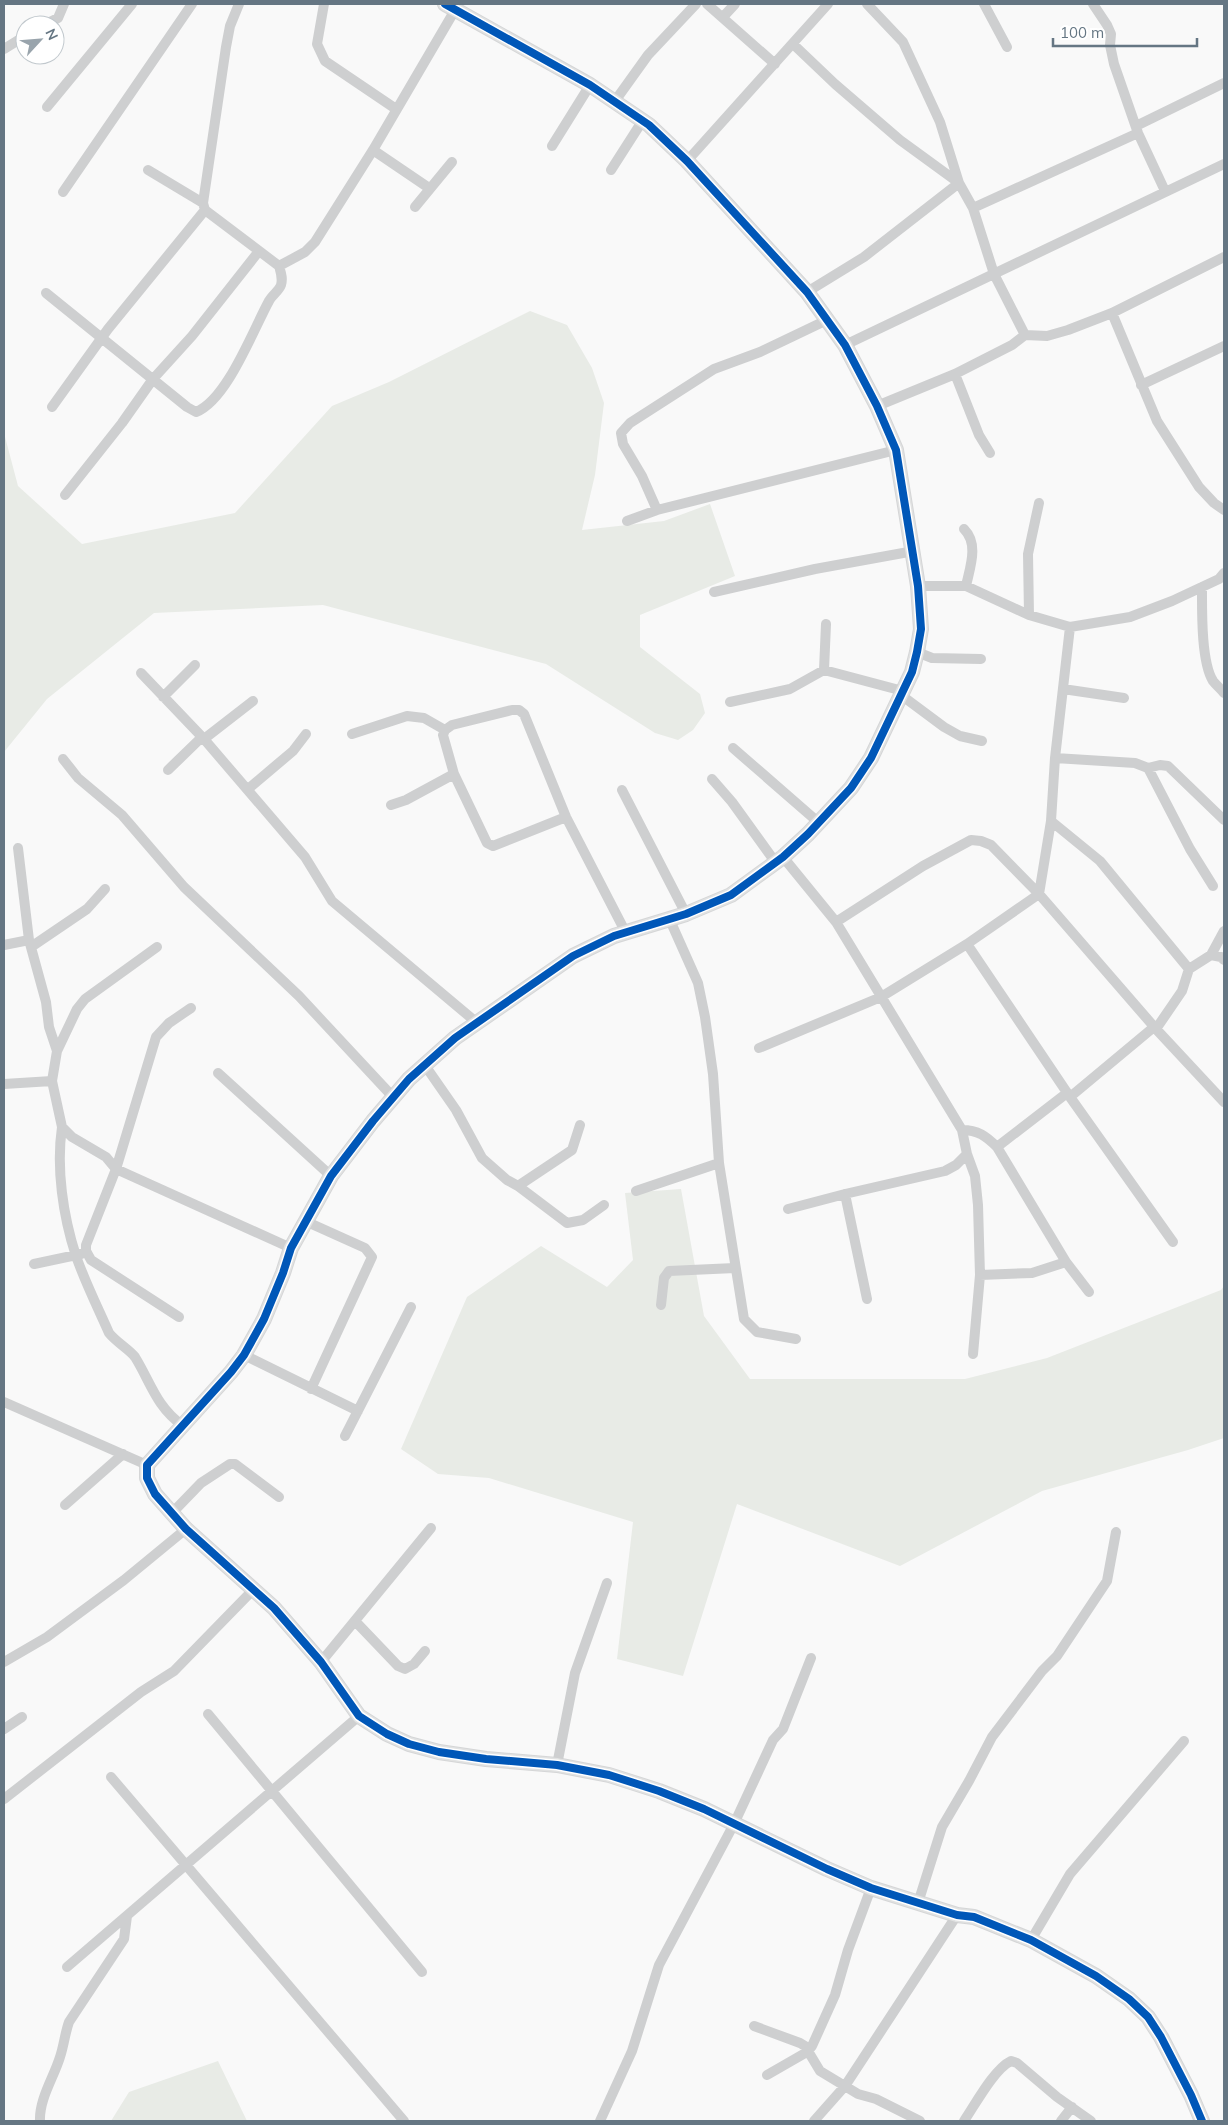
<svg xmlns="http://www.w3.org/2000/svg" width="1228" height="2125" viewBox="0 0 1228 2125" font-family="Mulish,sans-serif">
<rect width="100%" height="100%" fill="#f9f9f9"/>
<path fill="#e8ebe6" d="M530,311l37,14 25,43 12,35 -9,72 -13,55 82,-9 46,-17 25,72 -95,39v32l60,47 5,19 -12,17 -15,10 -23,-7 -109,-69 -223,-59 -169,8 -107,86 -43,53v-319l14,53 64,58 153,-31 97,-107 57,-24z
M681,1189l23,127 46,63h215l82,-21 174,-68 3,-4v152l-36,12 -146,41 -142,75 -163,-62 -54,172 -66,-17 16,-137 -144,-44 -51,-4 -37,-25 66,-152 74,-51 66,41 26,-27 -8,-67z
M218,2061l29,60h-136l18,-29z"/>
<g fill="none" stroke-linecap="round" stroke-linejoin="round">
<g stroke="#d5d6d7" stroke-width="16">
<path id="secondary" d="M445,4l145,81 59,40 38,36 120,131 38,53 32,61 19,44 22,136 3,43 -4,23 -5,20 -41,86 -20,30 -43,46 -25,23 -52,38 -45,19 -72,22 -41,20 -118,82 -46,41 -36,42 -42,55 -40,72 -8,25 -19,46 -20,36 -13,17 -84,93v13l8,16 31,35 88,79 47,54 38,54 28,18 22,10 30,8 47,7 71,6 52,10 50,16 45,18 123,60 44,19 86,27 17,2 57,23 65,36 33,23 19,18 13,20 30,58 11,26"/>
</g>
<path stroke="#cecfd0" stroke-width="10" d="M324,4l-7,40 8,17 71,48
M707,4l68,60
M984,4l23,43
M1093,4l14,21 4,9 -1,11 4,19 24,69 27,58
M723,17l12,-13
M44,25l14,-7 6,-14
M793,44l42,40 65,56 59,43 14,25 21,66 31,61
M4,49l21,-13
M615,101l33,-46 48,-51
M47,107l85,-103
M1136,126l88,-43
M552,146l38,-61
M373,150l56,38
M687,161l141,-157
M148,170l55,33
M611,170l32,-50
M63,192l129,-188
M415,207l37,-45
M973,208l165,-75
M279,266l26,-14 10,-10 58,-92 82,-140
M807,292l57,-35 95,-74 -19,-61 -37,-80 -36,-38
M46,293l141,114 9,5c31,-12 57,-82 73,-111 3,-6 10,-10 12,-16 2,-7 0,-12 -2,-19l-74,-56 -2,-7 23,-156 4,-21 9,-22
M1112,313l45,108 42,66 15,16 10,7
M845,345l379,-181
M955,374l24,61 11,18
M1141,385l83,-39
M877,406l78,-32 57,-29 13,-10 22,1 21,-6 44,-17 112,-56
M52,407l56,-78 97,-119
M65,495l57,-72 31,-44 39,-43 67,-85
M657,510l-15,-34 -19,-32 -2,-11 9,-10 84,-54 46,-17 67,-32
M627,521l30,-11 239,-60
M964,529c15,15 6,38 2,57
M918,586h48l63,29 41,12 60,-10 42,-16 47,-22 5,-6
M1202,587c0,23 -1,75 11,94 3,4 8,8 11,12
M714,592l101,-23 99,-18
M1029,615l-1,-61 11,-51
M917,652l15,6 49,1
M824,670l2,-46
M141,673l63,66 101,118 27,44 144,121
M1063,689l61,9
M901,695l43,32 16,9 22,5
M163,697l32,-32
M730,702l60,-13 34,-19 79,21
M445,730l7,-5 60,-15h7l5,4 42,103 60,116
M445,730l-2,5 11,39 33,69 6,3 73,-29
M352,734l55,-18 17,2 21,12
M204,739l49,-38
M733,748l85,74
M1055,758l80,5 13,5 42,81 23,37
M63,759l15,19 44,37 62,72 115,109 94,101
M1148,768l12,-3 8,1 56,54
M168,770l34,-33
M712,779l20,23 44,61
M248,789l45,-38 13,-17
M622,790l64,124
M391,805l15,-5 48,-26
M1051,821l49,40 89,108
M18,848l11,92 17,62 3,25 8,24
M783,857l53,65 126,208 5,24 8,22 3,29 2,70 -7,79
M669,918l29,65 7,34 8,57 6,89 25,156 13,13 39,7
M836,922l87,-56 48,-26 10,1 10,4 48,49 117,135 68,73
M967,944l103,153 103,145
M4,945l25,-5
M31,947l56,-38 18,-20
M157,947l-72,52 -8,10 -20,42 -5,30 10,46 10,10 34,20 10,12 175,79
M1211,955l13,-24
M1156,1029l26,-38 7,-22 22,-14 10,2 3,3
M759,1048l122,-51 86,-53 72,-50 12,-73 4,-63 15,-131
M424,1064l32,46 26,48 25,22 11,6 49,37 16,-3 21,-15
M218,1073l113,103
M4,1084l48,-3
M1070,1097l84,-70
M62,1127c-6,41 1,89 14,129 9,26 22,52 33,77 7,9 21,17 26,24 16,26 21,49 47,68
M962,1130c16,0 24,6 35,17l69,115 23,30
M997,1147l70,-54
M518,1186l54,-36 8,-25
M636,1191l83,-28
M845,1194l22,105
M788,1209l57,-15 100,-23 11,-6 11,-11
M305,1221l60,27 7,9 -61,132
M34,1264l47,-10
M980,1275l52,-2 34,-11
M661,1305l3,-27 5,-7 66,-3
M179,1317l-88,-57 -5,-9v-6l30,-76 40,-132 13,-14 22,-15
M244,1355l114,56
M4,1402l143,63
M345,1436l66,-129
M65,1505l58,-51
M172,1513l29,-30 29,-19h5l44,33
M355,1621l43,45 7,3 9,-5 11,-13
M4,1662l43,-25 77,-57 62,-51
M321,1662l110,-134
M208,1714l214,258
M4,1729l18,-12
M557,1765l18,-92 32,-90
M111,1777l293,344
M4,1799l137,-107 33,-21 79,-81
M918,1903l24,-76 27,-46 23,-44 50,-66 15,-15 50,-75 9,-49
M1031,1940l39,-66 114,-133
M67,1967l292,-251
M754,2026l46,17 5,3 15,25 38,23 18,5 44,22
M767,2075l40,-23 5,-6 23,-51 13,-45 23,-62
M40,2121c-1,-22 14,-44 20,-64 4,-12 5,-24 9,-35l55,-83 3,-23
M600,2121l32,-70 27,-86 75,-141 39,-84 10,-11 28,-71
M814,2121l31,-35 112,-171
M964,2121c11,-16 30,-52 47,-60l6,2 40,34 34,24
M1061,2121l11,-14"/>
<use href="#secondary" stroke="#e1e2e2" stroke-width="14"/>
<g stroke="#fff" stroke-width="11">
<path id="cycleway" d="M445,4l145,81 59,40 38,36 120,131 38,53 32,61 19,44 22,136 3,43 -4,23 -5,20 -41,86 -20,30 -43,46 -25,23 -52,38 -45,19 -72,22 -41,20 -118,82 -46,41 -36,42 -42,55 -40,72 -8,25 -19,46 -20,36 -13,17 -84,93v13l8,16 31,35 88,79 47,54 38,54 28,18 22,10 30,8 47,7 71,6 52,10 50,16 45,18 123,60 44,19 86,27 17,2 57,23 65,36 33,23 19,18 13,20 30,58 11,26"/>
</g>
<use href="#cycleway" stroke="#0057b8" stroke-width="8"/>
</g>
<rect width="1228" height="2125" fill="none" stroke="#657683" stroke-width="10"/>
<g transform="translate(40 40) rotate(64)"><circle r="24" fill="#ffffff" stroke="#c1c8cd"/>
<path d="M0-4L9 19L0 12L-9 19Z" fill="#99a4ac"/>
<text y="-8" font-size="14" font-weight="bold" text-anchor="middle" fill="#657683">N</text>
</g>
<path d="M1053 38v8h144v-8" fill="none" stroke="#657683" stroke-width="2.5"/>
<text x="1060" y="38" font-size="15" fill="#657683" stroke="#ffffff" stroke-width="4" paint-order="stroke">100 m</text>
</svg>
